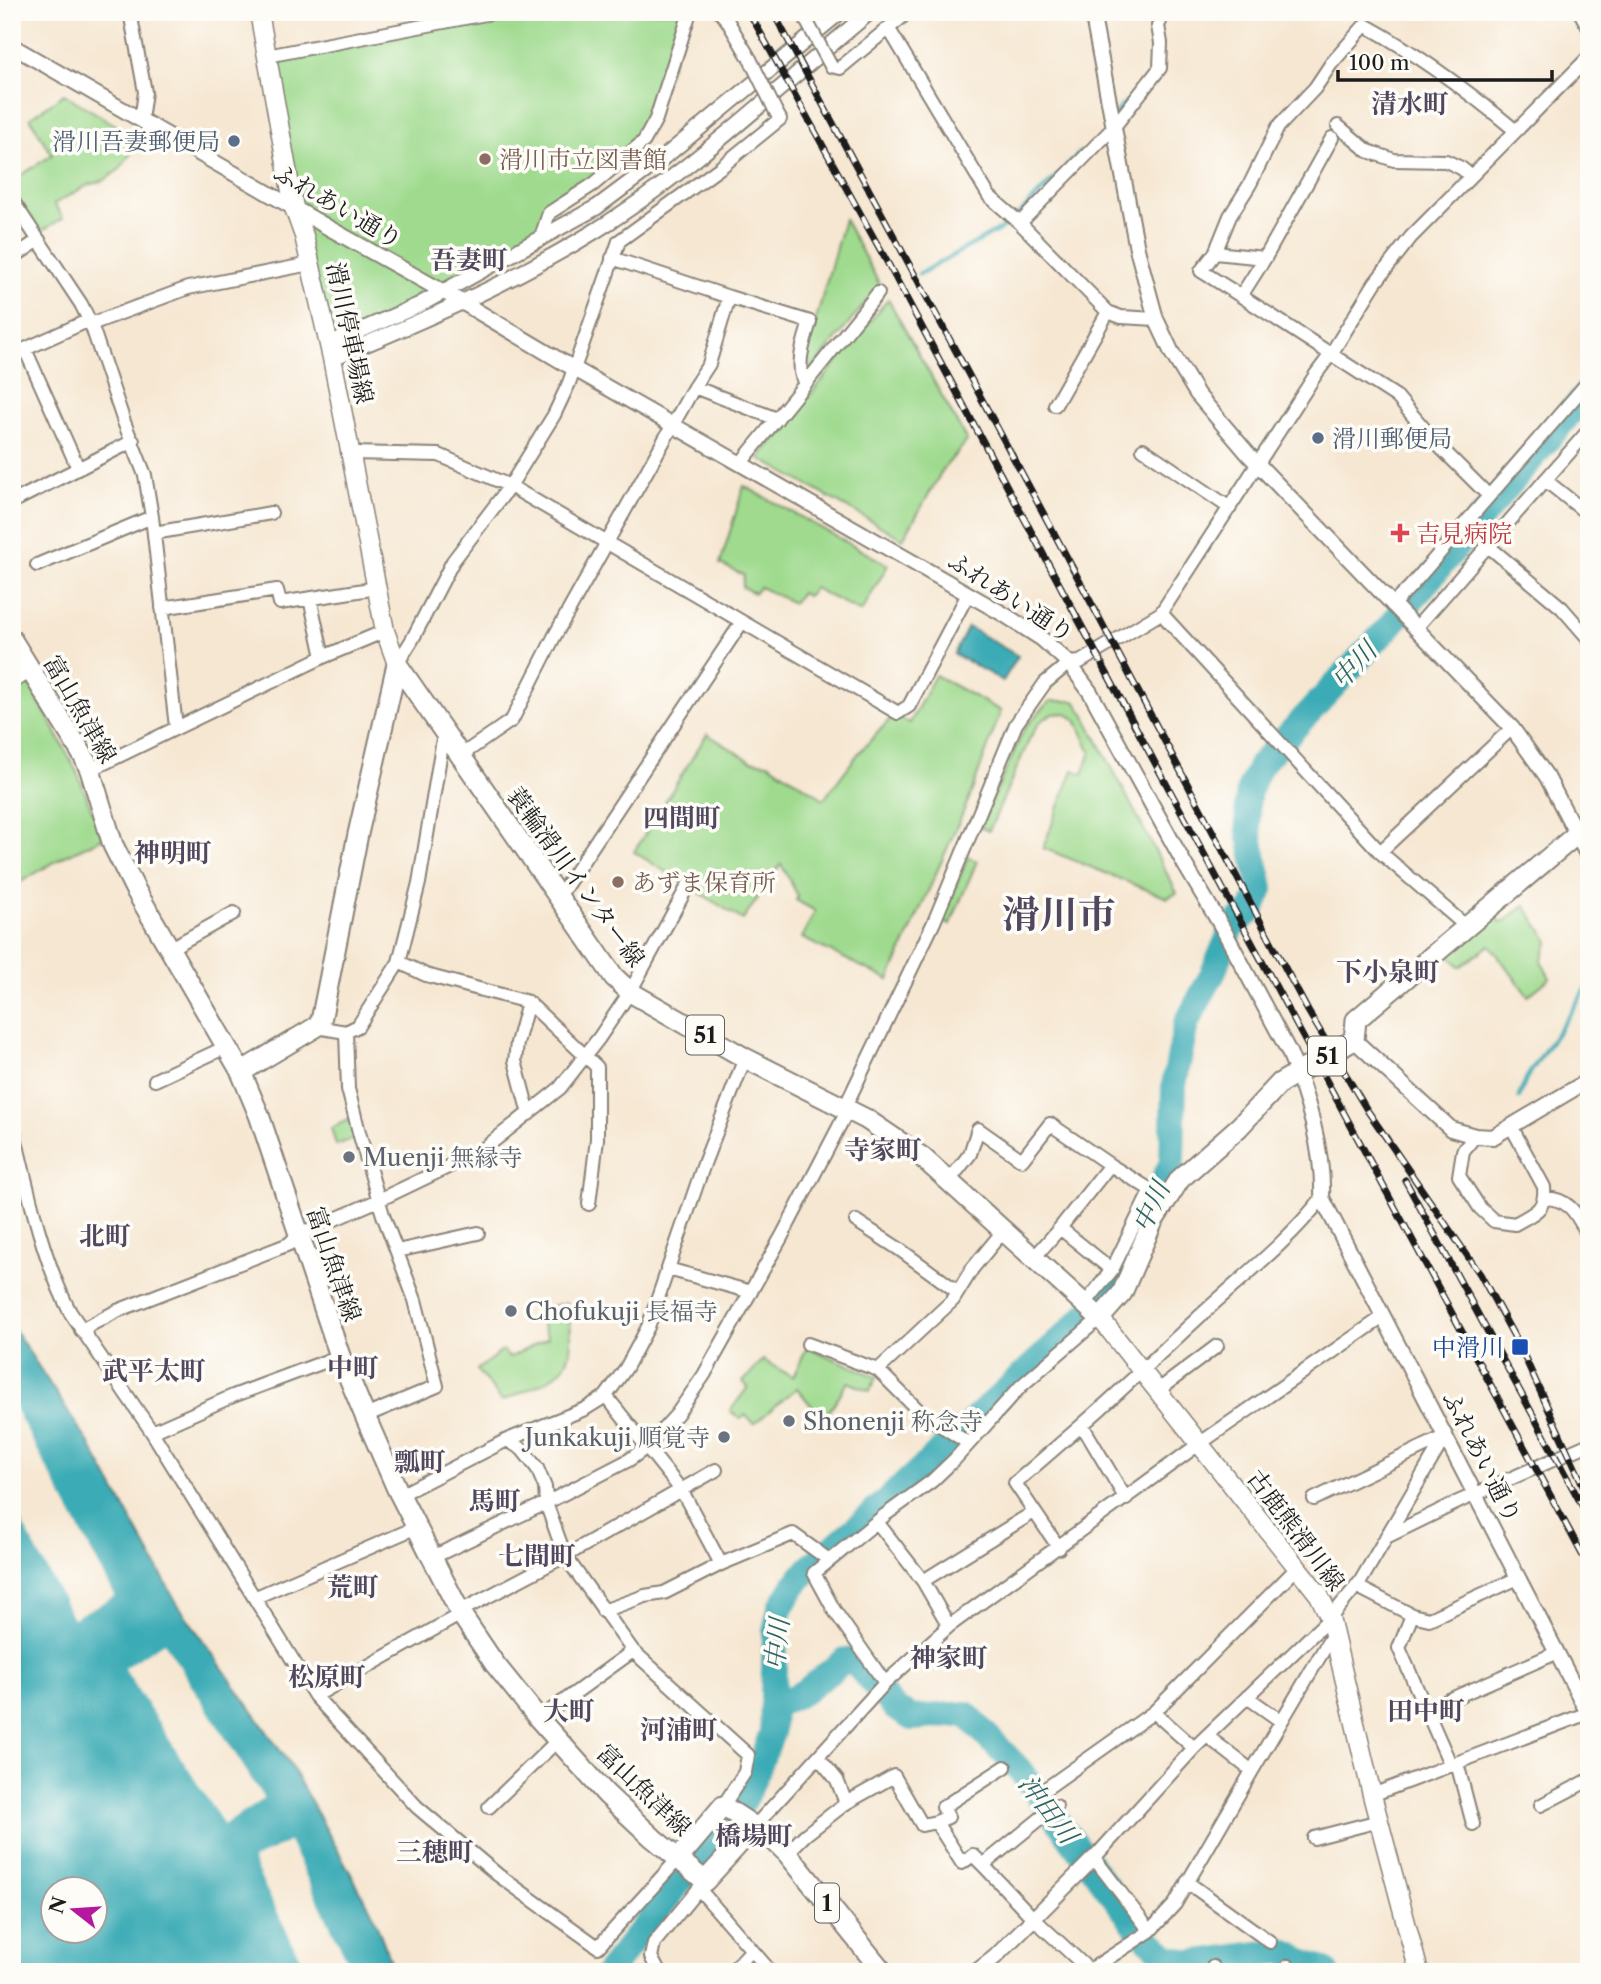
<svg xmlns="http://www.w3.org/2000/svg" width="1601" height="1984" viewBox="0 0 1601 1984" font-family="'Libre Caslon Text','Noto Serif JP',serif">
<rect width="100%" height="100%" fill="#fdfcf7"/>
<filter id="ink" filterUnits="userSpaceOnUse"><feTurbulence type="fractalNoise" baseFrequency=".0143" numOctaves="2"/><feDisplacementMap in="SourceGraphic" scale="14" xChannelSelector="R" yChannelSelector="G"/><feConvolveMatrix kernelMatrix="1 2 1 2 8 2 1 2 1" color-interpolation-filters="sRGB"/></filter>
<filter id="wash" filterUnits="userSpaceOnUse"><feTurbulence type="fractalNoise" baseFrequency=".00686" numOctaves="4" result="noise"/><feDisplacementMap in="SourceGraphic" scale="28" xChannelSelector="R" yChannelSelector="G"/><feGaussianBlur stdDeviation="1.57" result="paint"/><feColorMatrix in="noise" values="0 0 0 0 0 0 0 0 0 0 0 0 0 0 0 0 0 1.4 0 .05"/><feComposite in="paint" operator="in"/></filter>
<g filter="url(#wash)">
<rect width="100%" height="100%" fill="#f6e7d2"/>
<path fill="#9fda8e" stroke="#5e7b55" stroke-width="2" d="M496,12h194l-46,129 -95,72 -9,27 -211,104 -62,-288z
M64,94l76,46 -20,29 -17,12 -15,4 -34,19 9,14 -25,15 -26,-42v-10l40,-26 -22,-37z
M844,219l36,66 -71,88 -4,-5 2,-16z
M888,299l79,142 -23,27 -41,71 -144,-81z
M744,486l144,79 -27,47 -47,-24 -7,8 -6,-3 -8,10 -33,-16 -6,6 -12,-6 2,-12 -24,-11z
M935,675l66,36 -32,88 -80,181 -87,-42 13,-27 -19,-11 2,-4 -17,-32 -38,56 -109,-68 73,-118 44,27 17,2 56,36 34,-45 35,-38 17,7z
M28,680l48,90 27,68 -38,18 -53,31v-200z
M1050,701h25l10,15 92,177 -10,5 -124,-50 30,-78 10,4 8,-22 -15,-32 -10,-7 -14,1 -12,8 -10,16 -41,93 -9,-4 45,-100z
M968,857l9,4 -27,64 -9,-4z
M1525,906l24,35 -8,20 9,17 -22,18 -38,-51 -30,22 -12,-14 43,-35 12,4z
M350,1119l6,19 -20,7 -5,-17z
M567,1303c13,71 -5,72 -65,98l-25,-31 26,-20 6,8 39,-20 -11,-25 10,-6z
M807,1347l70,30 -7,14 -22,-9 -25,38 -26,-32 -43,36 -9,-9 -4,4 -11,-8 18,-24 -5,-5 20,-22 30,17z"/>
<path fill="#3aabb5" stroke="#2b6468" stroke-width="2" fill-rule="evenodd" d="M968,627l50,29 -15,25 -49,-27z
M12,1326l78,119 87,158 114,163 80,144 24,62h-383zM52,1890h42v42h-42z"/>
<path fill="#f6e7d2" d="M12,1403l103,193 -42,22 -61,-114z
M164,1642l100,157 -40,26 -100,-157z
M288,1842h1l64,130h-46l-55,-112z"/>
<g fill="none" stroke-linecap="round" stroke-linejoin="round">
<path stroke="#3aabb5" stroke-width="4.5" d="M1149,12l4,20
M1114,115l13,-14
M919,274l89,-49 72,-72
M1519,1097l8,-20 62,-92"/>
<path stroke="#3aabb5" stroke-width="26" d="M774,1706l30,-14 41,-32 8,1 43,48 16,9 54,-4 53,55 122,164 27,24 22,6 92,-12 45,21
M608,1972l129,-161 13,-23 22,-55 3,-101 5,-24 14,-22 15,-18 61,-52 200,-185 26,-26 20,-26 56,-117 2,-77 12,-61 26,-49 21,-49 19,-16 9,-21 -13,-61 -1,-23 2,-15 12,-26 127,-136 201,-237"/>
</g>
</g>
<g filter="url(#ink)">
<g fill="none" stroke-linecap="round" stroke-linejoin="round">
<g stroke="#898277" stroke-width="16">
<path id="minor" d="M130,12l15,80 -4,28
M720,12l7,8 23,39
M1580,12l9,16
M889,29l100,167 31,27 88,89 13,5 35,2
M267,56l229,-44
M831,66l9,2 68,-56
M1338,126l30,25 26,9 52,1 15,7 10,8
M1332,138l-67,120 -24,38 156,101 40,47 52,52
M12,200l69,104 10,20 33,98 21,53 7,42 24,210
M1020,223l93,-95 47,-60 1,-25 -3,-17 6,-14
M540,240l9,-27 45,-29 50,-43 12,-22 34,-107
M1215,253l15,-37 20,-32 28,-57 37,-39 16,-24 34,-39c55,30 103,66 151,106
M12,258l27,-18
M612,258l117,39 -20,67 -15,23
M1241,296l-40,-25 14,-18 50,5
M729,297l81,25c-6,20 -15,43 -5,62l-65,80
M25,349l53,119
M12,355l73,-33 6,2 97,-36 122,-24
M805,384l73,-91
M1055,405l53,-93
M1143,449l87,59
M351,453l88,2 71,31 388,227 11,-7 59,-112
M1545,480l44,35
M12,502l121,-61
M154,533l117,-20
M1487,545l75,63 27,31
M37,565l115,-48
M311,603l12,54
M1392,605l18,-18 179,-206
M162,608l115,-18 3,13 97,-15
M1161,613l219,239 88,76
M1416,628l173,-198
M397,664l15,-24 41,-79 57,-75 44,-71 15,-32 50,-142 102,-74 59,-48 -4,-7
M12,682l19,-10
M460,756l52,-36 42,-83 140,-250 83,32
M90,770l233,-113 62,-26
M1380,852l132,-124
M558,898l184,-276
M169,949l65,-36
M399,962l27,13 102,27 -11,41 -2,18 14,53
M528,1002l69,65v72l-8,65
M316,1027l30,5 2,57 12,47 23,79 32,85 22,86 -72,30
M346,1032l12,-6 41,-64 20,-79 25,-150
M155,1080l71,-33
M12,1124c15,62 29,132 58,188l82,120 163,264 102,111 81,68 100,72 81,-89
M1475,1136l-12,15 -4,25 21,32 14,13 21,3c18,-11 31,-13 29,-37l-33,-61
M949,1181l21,-27 8,-25 44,31 28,-36 60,41
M1545,1198c27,1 32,18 44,39
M856,1221l43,28 59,43
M1060,1228l50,-63 41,25 -39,80
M397,1251l81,-18
M1033,1259l27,-31 52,42 -28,35
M668,1269l83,23
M81,1330l36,-19 172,-67 9,-9 81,-35 102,-49 79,-63 39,-50 31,-46 61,-112
M808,1344l70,26
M1157,1391l60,-45
M606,1396l76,95 39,73
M1082,1425c44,-38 86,-80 129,-119 39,-35 79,-67 111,-108
M152,1432l81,-36 107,-40
M507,1440l15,9 15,19 8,19 1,16 19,53 68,95 115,104 -3,17 -22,34
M968,1443l-49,-32 -41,-41 75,-70 19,-31 32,-39
M400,1495l107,-55 78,-31 21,-13 20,-28 22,-41 57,-166 40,-103
M1314,1499l132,-63
M877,1522l46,59
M1386,1537l74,-36 129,-57
M1059,1548l-44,-65 67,-58 44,74
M433,1557l113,-54 83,-43 19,-14 29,-32 27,-39 78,-139 61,-117 2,-12 89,-185 82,-198 29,-41 24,-20 11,-1 81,-49 155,-239 15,-20 44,-71 36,-46 178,-180
M1356,1586l56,29 17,4 89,-41
M256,1597l161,-70
M603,1611l42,-15 19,-3 57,-29 72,-30 36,26
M1412,1615l-13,33 52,118
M949,1626l-26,-45 111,-69
M885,1683l-51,-73 -20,-37 71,-58 47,-34 23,-22 66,-73 79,-68
M315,1696l146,-82 7,-7 97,-51 151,-86
M1247,1697l34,24
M1426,1710l130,-57
M1154,1712l40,36
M539,1719l94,-68
M818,1757l19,23 9,23 48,-27 28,49 14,-3 26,41 11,-8 10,10
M1457,1763l16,61
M1252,1771l81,-137
M1044,1790l110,-78 143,-144
M1372,1795l216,-82
M1541,1805l48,-25
M1056,1806l-73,59 50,53 56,52
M489,1807l69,-67
M936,1822l12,-5 -5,-10 62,-40
M755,1826l130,-143 64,-57 250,-182 184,-127
M1314,1838l65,-17
M787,1853l18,-18 41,-32
M1187,1882l83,60
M699,1889l72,83
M1150,1931l-56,-73 100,-110 136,-130 30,-36 86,-147
M1213,1967l1,5
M659,1972l-8,-15 3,-14 51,-62
M731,1972l21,-22
M1087,1972l63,-41 25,-27 77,-133 -45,-35
M1287,1972l1,-6"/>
</g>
<g stroke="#898277" stroke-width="18">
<path id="tertiary" d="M1092,12l45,237 19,70 16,34 25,41 52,61 263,273 35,49 42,81
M12,46l317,182 131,73 106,63 439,251 37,24 27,24 21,29 95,173 37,62 67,125c18,43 35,100 33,146l267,517
M329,344l90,-39 178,-98 71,-53 172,-142
M332,358c89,-36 181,-76 263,-127 97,-60 186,-146 275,-219
M1354,1040l97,89 24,7 18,1 96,-57
M976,1972l19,-15 99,-99"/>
</g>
<g stroke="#898277" stroke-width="21">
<path id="secondary" d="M259,12l35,196 10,28 28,122 53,273 12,33
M1100,1318l219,277 11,23 42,177 47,177"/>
</g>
<g stroke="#898277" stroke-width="23">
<path id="primary" d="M12,640l72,117 6,13 23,75 22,44 106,183 18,43 81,241 25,60 32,73 64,125 33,49 45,56 67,75 47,44 52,43 50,-55
M397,664l217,313 16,15 115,66 121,61 56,38 178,161 22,-25 31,-72 27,-42 59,-52 41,-44 74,-43 2,-20 233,-196
M241,1072l75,-45 5,-6 37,-187 39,-170
M679,1858l44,-52 46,30 18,17 96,119"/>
</g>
<use href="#minor" stroke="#fff" stroke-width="12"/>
<use href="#tertiary" stroke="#fff" stroke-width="14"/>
<use href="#secondary" stroke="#fff" stroke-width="18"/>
<use href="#primary" stroke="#fff" stroke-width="19"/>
<g stroke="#1c1c1c" stroke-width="7">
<path id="rail" d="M749,12l137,248 255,477 448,830
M773,12l281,521 254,478 59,99 113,164 40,73 69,151
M1405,1180l184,338"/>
</g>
<use href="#rail" stroke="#fdfcf7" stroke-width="4.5" stroke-dasharray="13" stroke-linecap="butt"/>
<g stroke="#898277" stroke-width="16" stroke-linecap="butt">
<path id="minor-bridge" d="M806,20l25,46
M750,59l26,53"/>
</g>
<use href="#minor-bridge" stroke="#fff" stroke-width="12"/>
</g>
</g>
<g fill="#5c6f8a" stroke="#fdfcf7" stroke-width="2.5">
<circle cx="234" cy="141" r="7"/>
<circle cx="1318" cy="438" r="7"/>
</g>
<g fill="#8d6e63" stroke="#fdfcf7" stroke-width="2.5">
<circle cx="485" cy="159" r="7"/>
<circle cx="618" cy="882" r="7"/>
</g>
<path fill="#e0444e" stroke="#fdfcf7" stroke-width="2.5" d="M1396.5 522.5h7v7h7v7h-7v7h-7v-7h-7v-7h7z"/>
<g fill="#6b7280" stroke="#fdfcf7" stroke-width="2.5">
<circle cx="349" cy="1157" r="7"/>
<circle cx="511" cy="1311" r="7"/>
<circle cx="789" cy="1421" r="7"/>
<circle cx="724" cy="1437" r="7"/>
</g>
<rect fill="#1a4fb4" stroke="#fdfcf7" stroke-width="2.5" x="1511" y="1338" width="18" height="18" rx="3.5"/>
<g text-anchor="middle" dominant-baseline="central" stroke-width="7" stroke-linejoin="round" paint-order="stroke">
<g fill="#fdfcf7" stroke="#605f5e" stroke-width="2">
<rect x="686" y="1015.5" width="38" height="39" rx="5"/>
<rect x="1308" y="1036.5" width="38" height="39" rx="5"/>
<rect x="815" y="1883.5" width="24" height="39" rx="5"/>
</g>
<g font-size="23" font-weight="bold" fill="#1c1c1c">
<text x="705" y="1035">51</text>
<text x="1327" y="1056">51</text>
<text x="827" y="1903">1</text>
</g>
<g font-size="24" fill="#4e5e75" stroke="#fdfcf7" text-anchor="end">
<text x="220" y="141">滑川吾妻郵便局</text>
<text x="1332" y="438" text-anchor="start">滑川郵便局</text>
</g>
<g font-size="24" fill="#785e54" stroke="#fdfcf7" text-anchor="start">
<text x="499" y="159">滑川市立図書館</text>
<text x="632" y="882">あずま保育所</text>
</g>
<g font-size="24" fill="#1c1c1c" stroke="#fdfcf7">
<text transform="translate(338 206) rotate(30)">ふれあい通り</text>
<text transform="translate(350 333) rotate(78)">滑川停車場線</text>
<text transform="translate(1011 597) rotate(33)">ふれあい通り</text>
<text transform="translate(80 709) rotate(60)">富山魚津線</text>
<text transform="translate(576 877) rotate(54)">蓑輪滑川インター線</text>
<text transform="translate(334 1264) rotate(71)">富山魚津線</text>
<text transform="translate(1482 1457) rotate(63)">ふれあい通り</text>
<text transform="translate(1296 1530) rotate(53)">古鹿熊滑川線</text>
<text transform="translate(644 1790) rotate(44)">富山魚津線</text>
</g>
<g font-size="24" fill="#be3a42" stroke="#fdfcf7" text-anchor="start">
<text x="1416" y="533">吉見病院</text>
</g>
<g font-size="24" fill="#5b616d" stroke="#fdfcf7" text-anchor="start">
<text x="363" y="1157">Muenji 無縁寺</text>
<text x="525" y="1311">Chofukuji 長福寺</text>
<text x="803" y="1421">Shonenji 称念寺</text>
<text x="710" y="1437" text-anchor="end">Junkakuji 順覚寺</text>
</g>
<g font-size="24" fill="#164399" stroke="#fdfcf7" text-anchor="end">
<text x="1504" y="1347">中滑川</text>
</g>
<g font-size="26" font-weight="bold" fill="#51475f" stroke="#fdfcf7">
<text x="1410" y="104">清水町</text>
<text x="469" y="260">吾妻町</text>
<text x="682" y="818">四間町</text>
<text x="173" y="853">神明町</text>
<text x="1388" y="972">下小泉町</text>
<text x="883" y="1150">寺家町</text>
<text x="105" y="1236">北町</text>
<text x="353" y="1368">中町</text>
<text x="154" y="1371">武平太町</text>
<text x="420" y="1462">瓢町</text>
<text x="495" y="1501">馬町</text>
<text x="537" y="1556">七間町</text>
<text x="353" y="1587">荒町</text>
<text x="949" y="1658">神家町</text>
<text x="327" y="1677">松原町</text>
<text x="569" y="1711">大町</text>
<text x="1426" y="1711">田中町</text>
<text x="679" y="1730">河浦町</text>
<text x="754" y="1836">橋場町</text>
<text x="435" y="1852">三穂町</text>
</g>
<g font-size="26" font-style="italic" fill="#2b6468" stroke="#fdfcf7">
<text transform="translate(1354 665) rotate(-47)">中川</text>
<text transform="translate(1151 1207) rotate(-65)">中川</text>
<text transform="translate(777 1644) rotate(-84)">中川</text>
<text transform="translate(1048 1809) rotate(53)">沖田川</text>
</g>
<g font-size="38" font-weight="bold" fill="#51475f" stroke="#fdfcf7">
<text x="1059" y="914">滑川市</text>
</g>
</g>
<rect width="1601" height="1984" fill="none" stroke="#fdfcf7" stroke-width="42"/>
<g transform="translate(74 1910) rotate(287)"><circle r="33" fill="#fdfcf7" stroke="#a3a29f" stroke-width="2"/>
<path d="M0-5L12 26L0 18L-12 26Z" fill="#b5179e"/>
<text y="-10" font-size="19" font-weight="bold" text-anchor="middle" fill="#1c1c1c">N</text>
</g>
<path d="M1338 70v10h214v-10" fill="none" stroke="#1c1c1c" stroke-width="3.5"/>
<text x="1349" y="70" font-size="21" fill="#1c1c1c" stroke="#fdfcf7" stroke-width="5" paint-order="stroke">100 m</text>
</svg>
